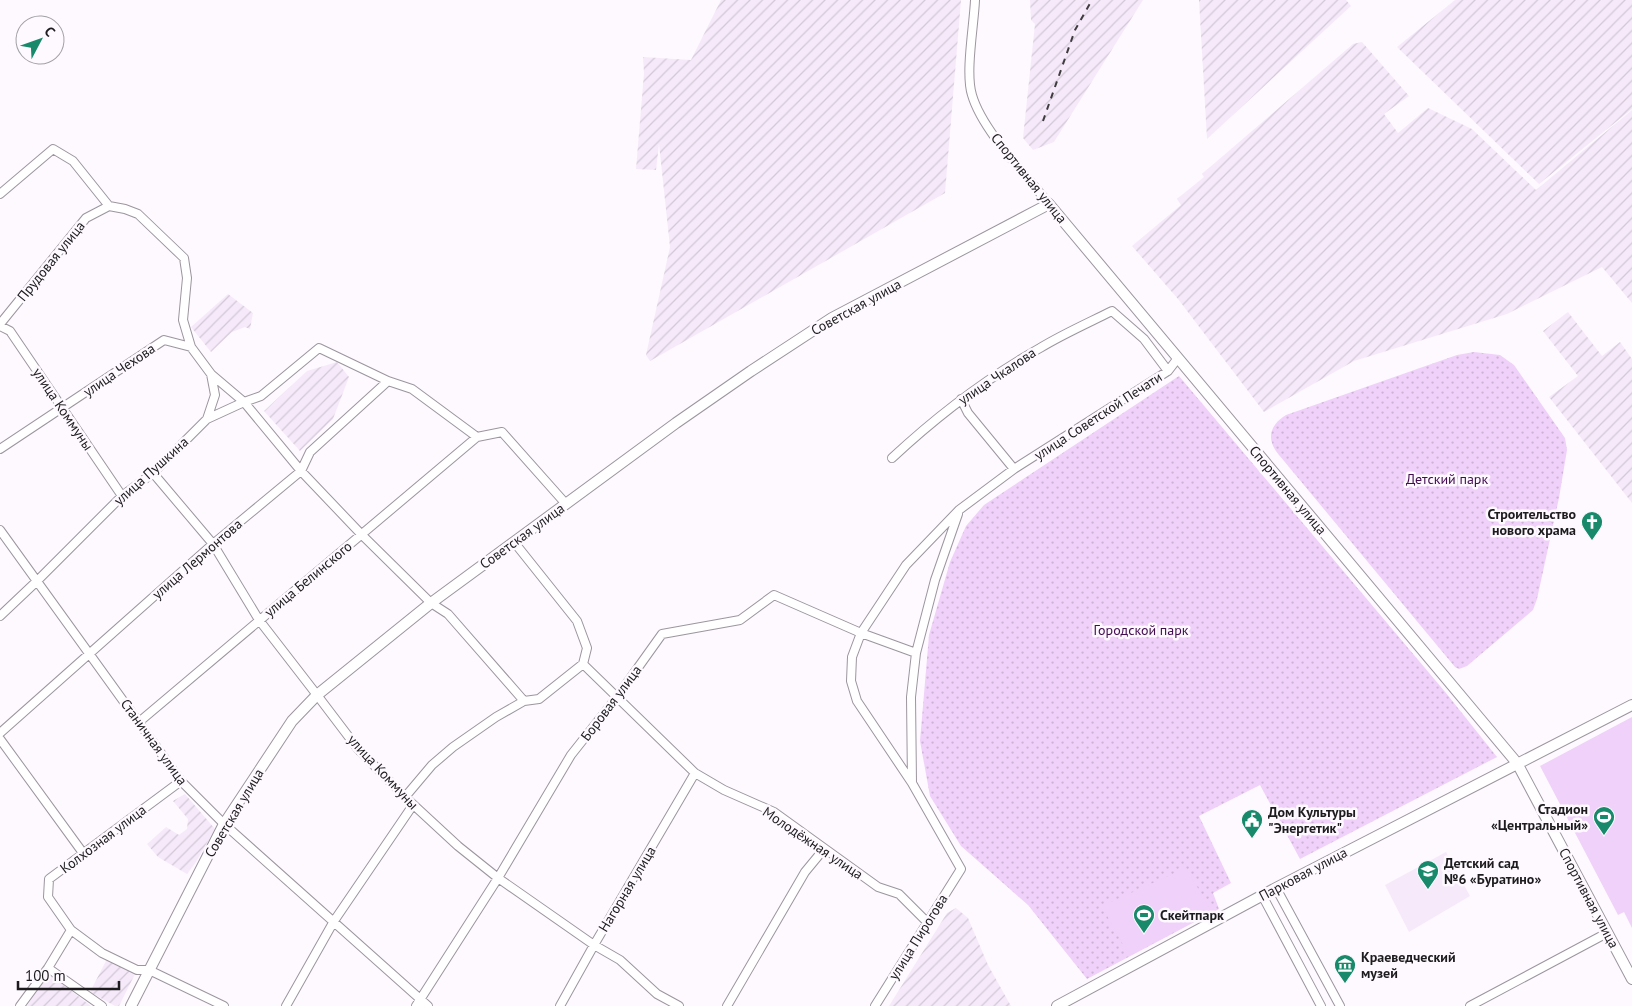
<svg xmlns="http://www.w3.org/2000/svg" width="1632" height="1006" viewBox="0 0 1632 1006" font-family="'PT Sans',sans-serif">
<defs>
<pattern id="industrial-furrows" width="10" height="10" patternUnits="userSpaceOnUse" patternTransform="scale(1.25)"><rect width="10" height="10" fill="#f6eafa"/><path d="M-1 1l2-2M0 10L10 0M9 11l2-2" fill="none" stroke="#d2c8d6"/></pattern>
<pattern id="green-dots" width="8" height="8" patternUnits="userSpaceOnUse" patternTransform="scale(1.25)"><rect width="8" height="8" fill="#f0d1f9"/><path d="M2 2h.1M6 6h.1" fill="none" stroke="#cdb3d5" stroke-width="1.8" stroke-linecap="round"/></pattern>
</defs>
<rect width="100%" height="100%" fill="#fdf9ff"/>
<path fill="#f6eafa" d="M1446,852l24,44 -61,36 -24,-47z"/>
<path fill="url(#industrial-furrows)" d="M721,0h240l-16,193 -295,168 -4,-6 24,-108 -11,-103 -3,26 -20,-1 8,-96 -1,-16 48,3z
M1030,0h113l-89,142 -21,8 -10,-12 12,-114 -4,-4z
M1199,0h147l5,6 -144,133z
M1455,0h177v109l-93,75 -142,-137z
M1362,42l47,54 -25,18 14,19 30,-25 44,21 64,61 96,-80v193l-30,-36 -95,47 -153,47 -90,51 -86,-113 -46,-53 49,-41 -4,-6 27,-22 -2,-3 151,-130z
M228,294l25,19 -3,16 -5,-2 -13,5 -21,20 -20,-25z
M1568,312l34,44 18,-14 12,17v144l-83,-106 29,-21 -35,-45z
M337,362l12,15 -16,42 -33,32 -36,-40 43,-40z
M185,794l30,35 -19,33 -9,12 -29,-17 -11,-13 19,-17 13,8 8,-6 1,-10 -15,-18z
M956,908l12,10 20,47 23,41h-122l58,-93z
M107,959l29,13 -17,34h-4l-25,-14z
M50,975l28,21 13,10h-64l10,-16z"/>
<path fill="url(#green-dots)" d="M1474,352l26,3 14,10 51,73 2,12 -8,48 -22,101 -4,11 -66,56 -8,3 -4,-2 -171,-206c-4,-5 -10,-11 -12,-18 -4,-12 4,-22 14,-28l171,-60z
M1179,376l267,317 51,64 -197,102 -40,-74 -61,31 32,67 -18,10 6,16 -132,70 -59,-74 -67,-59 -31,-50 -10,-55 9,-106 21,-73 16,-36 18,-21z"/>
<path fill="#f0d1f9" d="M1632,717v211l-8,-16 -6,3 -78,-149z
M1186,868l26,44 -83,44 -27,-50z"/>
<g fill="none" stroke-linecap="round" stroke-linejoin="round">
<g stroke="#9c959e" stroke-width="10">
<path id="minor" d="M975,0c-1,25 -10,73 -3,95 10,35 54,80 77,109
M0,194l53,-45 20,12 36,45 16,3 13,5 46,44 3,20 -4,42 8,27 -27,-7 -164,109
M0,324l86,-106 23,-12
M0,326l10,5 112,165
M191,347l20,27 33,28 57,69 60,63 70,69 17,11 76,87
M961,399l7,14 46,56
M207,419l8,-24 -4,-21
M892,458c45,-42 95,-80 148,-110 23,-14 48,-25 72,-37l32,28 24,32
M153,473l60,71 46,76 58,75 41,54 47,48 53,49 40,32 96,67 26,15 37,34 22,12
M0,530l181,251 43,43 204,182
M514,542l63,79 10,27 -4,16
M0,616l37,-35 85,-85 31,-23 54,-54 37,-17 17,-6 58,-48 69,33 24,8 65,48 25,-5 64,72
M583,664l112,109 29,17 50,22 104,75 21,7 28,28
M139,722l338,-285
M0,733l213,-189 88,-73 9,-19 78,-71
M0,739l83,114
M912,783l-55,-82 -6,-20 1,-24 9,-24 45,-68 53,-55 55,-41 154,-98 10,-13
M405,797l27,-32 21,-18 43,-30 28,-16 15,-2 44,-35
M1276,888l64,118
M1262,895l59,111
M71,930l31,23 35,17h12l75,36
M48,968l54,38
M20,1006l28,-38 23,-38 -23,-33 1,-18 132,-98
M286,1006l48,-85 79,-116
M416,1006l82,-128 73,-123 46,-58 45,-63 78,-14 34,-25 87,38 55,20
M560,1006l34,-61 101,-172
M727,1006l78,-134 19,-23
M875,1006l86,-137 -49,-86 -1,-86 5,-44 19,-73 23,-66
M1470,1006l137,-73"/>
</g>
<g stroke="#9c959e" stroke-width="12">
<path id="tertiary" d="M131,1006l93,-182 68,-103 25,-26 114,-92 245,-180 75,-52 81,-53 217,-114 468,559 115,216
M1057,1006l219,-118 356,-183"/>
</g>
<use href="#minor" stroke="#fff" stroke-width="8"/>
<use href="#tertiary" stroke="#fff" stroke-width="10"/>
<path stroke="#3f3c40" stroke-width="2" stroke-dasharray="6 6" stroke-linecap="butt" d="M1043,121l32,-91 17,-30"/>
</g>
<defs>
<g id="church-pin" transform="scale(1.125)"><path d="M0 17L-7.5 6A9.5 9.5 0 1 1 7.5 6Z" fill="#188a6b" stroke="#fdf9ff"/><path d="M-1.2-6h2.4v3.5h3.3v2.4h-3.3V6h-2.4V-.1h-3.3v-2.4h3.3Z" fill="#fff"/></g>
<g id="stadium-pin" transform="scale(1.125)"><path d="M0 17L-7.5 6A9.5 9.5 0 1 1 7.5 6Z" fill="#188a6b" stroke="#fdf9ff"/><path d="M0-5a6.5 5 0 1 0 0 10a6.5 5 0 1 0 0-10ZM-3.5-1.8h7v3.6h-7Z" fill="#fff"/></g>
<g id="civic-pin" transform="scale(1.125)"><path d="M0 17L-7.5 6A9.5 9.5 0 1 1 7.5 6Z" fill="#188a6b" stroke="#fdf9ff"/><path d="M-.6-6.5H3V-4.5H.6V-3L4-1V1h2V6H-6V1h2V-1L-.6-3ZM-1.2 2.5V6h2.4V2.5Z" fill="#fff"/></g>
<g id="school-pin" transform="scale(1.125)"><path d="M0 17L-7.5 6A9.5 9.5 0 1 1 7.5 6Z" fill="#188a6b" stroke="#fdf9ff"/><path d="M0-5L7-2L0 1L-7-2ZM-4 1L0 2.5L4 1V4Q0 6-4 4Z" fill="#fff"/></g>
<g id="museum-pin" transform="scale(1.125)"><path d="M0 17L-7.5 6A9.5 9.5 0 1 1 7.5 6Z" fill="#188a6b" stroke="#fdf9ff"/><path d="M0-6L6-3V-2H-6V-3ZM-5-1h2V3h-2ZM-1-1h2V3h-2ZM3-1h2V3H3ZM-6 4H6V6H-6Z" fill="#fff"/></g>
</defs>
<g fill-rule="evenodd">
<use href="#church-pin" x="1592" y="522"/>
<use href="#stadium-pin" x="1604" y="817"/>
<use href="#civic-pin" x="1252" y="820"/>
<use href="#school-pin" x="1428" y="871"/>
<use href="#stadium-pin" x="1144" y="915"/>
<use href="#museum-pin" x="1345" y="965"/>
</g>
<g text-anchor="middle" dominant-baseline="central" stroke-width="5" stroke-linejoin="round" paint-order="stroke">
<g font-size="14" fill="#1d1b1e" stroke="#fdf9ff">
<text transform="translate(1029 178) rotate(51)">Спортивная улица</text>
<text transform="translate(51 261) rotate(-51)">Прудовая улица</text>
<text transform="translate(856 307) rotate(-29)">Советская улица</text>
<text transform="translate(119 370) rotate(-34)">улица Чехова</text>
<text transform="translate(997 376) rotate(-34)">улица Чкалова</text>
<text transform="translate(63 409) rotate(56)">улица Коммуны</text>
<text transform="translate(1098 416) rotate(-33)">улица Советской Печати</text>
<text transform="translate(151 471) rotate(-42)">улица Пушкина</text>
<text transform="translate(1288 490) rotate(50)">Спортивная улица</text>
<text transform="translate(522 536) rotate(-36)">Советская улица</text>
<text transform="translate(197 559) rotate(-41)">улица Лермонтова</text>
<text transform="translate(308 579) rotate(-40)">улица Белинского</text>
<text transform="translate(611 703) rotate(-53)">Боровая улица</text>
<text transform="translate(154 742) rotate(54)">Станичная улица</text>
<text transform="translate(383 772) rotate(47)">улица Коммуны</text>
<text transform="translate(234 813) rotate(-59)">Советская улица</text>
<text transform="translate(103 839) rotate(-37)">Колхозная улица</text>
<text transform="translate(813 843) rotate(34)">Молодёжная улица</text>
<text transform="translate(1303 874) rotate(-28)">Парковая улица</text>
<text transform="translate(627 889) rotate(-59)">Нагорная улица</text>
<text transform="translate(1589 898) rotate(62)">Спортивная улица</text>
<text transform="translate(918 937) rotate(-58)">улица Пирогова</text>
</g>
<g font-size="14" fill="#420c4f" stroke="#fdf9ff">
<text x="1447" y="479">Детский парк</text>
<text x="1141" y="630">Городской парк</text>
</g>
<g font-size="14" font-weight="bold" fill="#1d1b1e" stroke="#fdf9ff" text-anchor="start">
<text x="1576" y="514" text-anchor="end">Строительство<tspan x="1576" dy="16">нового храма</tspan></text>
<text x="1588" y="809" text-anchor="end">Стадион<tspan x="1588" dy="16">«Центральный»</tspan></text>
<text x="1268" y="812">Дом Культуры<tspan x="1268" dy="16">"Энергетик"</tspan></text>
<text x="1444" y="863">Детский сад<tspan x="1444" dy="16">№6 «Буратино»</tspan></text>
<text x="1160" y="915">Скейтпарк</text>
<text x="1361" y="957">Краеведческий<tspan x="1361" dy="16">музей</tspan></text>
</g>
</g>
<g transform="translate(40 40) rotate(49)"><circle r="24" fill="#fdf9ff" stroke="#a3a0a5"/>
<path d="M0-4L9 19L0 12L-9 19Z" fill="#188a6b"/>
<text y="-8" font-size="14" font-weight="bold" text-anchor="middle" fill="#1d1b1e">С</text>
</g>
<path d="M18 981v8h101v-8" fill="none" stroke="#1d1b1e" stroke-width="2.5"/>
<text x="25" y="981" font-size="15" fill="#1d1b1e" stroke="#fdf9ff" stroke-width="4" paint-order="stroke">100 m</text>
</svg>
